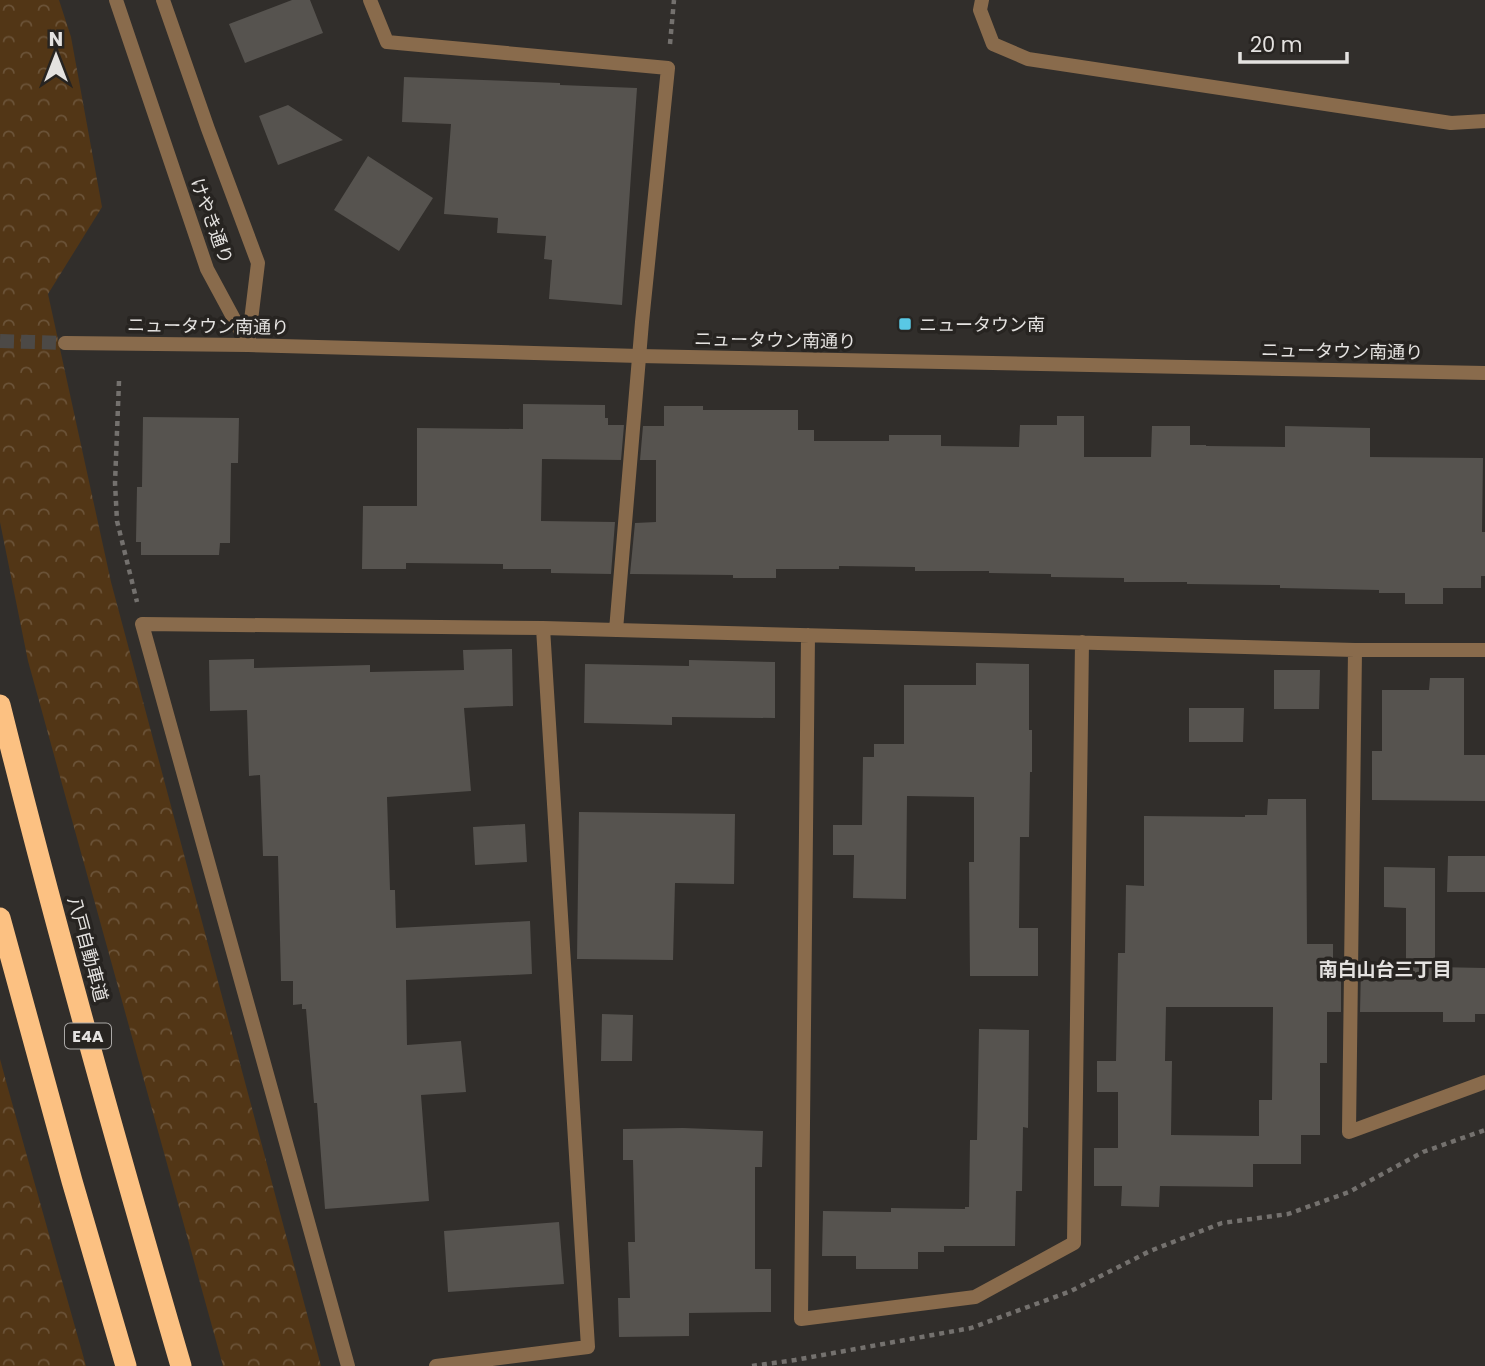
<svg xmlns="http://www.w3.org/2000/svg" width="1485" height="1366" viewBox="0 0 1485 1366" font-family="Poppins,'Noto Sans JP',sans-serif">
<defs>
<pattern id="forest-crowns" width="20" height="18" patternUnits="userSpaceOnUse" patternTransform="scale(1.75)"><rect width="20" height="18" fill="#523616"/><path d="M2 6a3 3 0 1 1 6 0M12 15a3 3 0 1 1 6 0" fill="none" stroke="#6b5338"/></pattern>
</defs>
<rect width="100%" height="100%" fill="#312e2b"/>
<path fill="url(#forest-crowns)" d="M0,0h59l12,37 31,170 -54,87 63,288 210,784h-98l-195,-705 -28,-139z
M0,1059l7,26 79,281h-86z"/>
<path fill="#56534f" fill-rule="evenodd" d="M292,0h18l13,33 -78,30 -16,-39z
M404,77l156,6v2l77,3 -15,217 -73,-6 3,-39 -8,-1 2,-23 -49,-3 1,-15 -54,-4 7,-90 -49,-2z
M288,105l55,35 -65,25 -19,-49z
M368,156l65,42 -34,53 -65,-41z
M523,404l82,1v13h3v7h16l-3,35 -79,-1 -1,62 74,1 -4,52 -60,-1v-4h-48v-5l-97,-1v6h-44l1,-63h54v-78l106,1z
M664,406h39v4h95v20h16v11h75v-6h52v11l78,1 1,-22h37v-9h27v41h67l1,-31h38v19h16v1l79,1v-21l85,2v29l113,1 -1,74h3v44h-4v12h-38v16h-38v-11h-26v-3l-99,-2v-3l-93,-1v-2h-63v-4l-73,-1v-3l-62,-1v-2h-74v-4l-76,-1v3h-63v9h-43v-3l-103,-1 5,-51 21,-1v-62h-16l3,-34h21z
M143,417l96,1 -1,45h-7l-1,80h-10l-1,12h-78v-13h-5l1,-55h5z
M512,649l1,57 -49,2 7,83 -84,6 3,93h5l1,38 134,-7 2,53 -126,6 1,65 54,-4 5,51 -45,3 8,106 -104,8 -8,-106h-3l-8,-94h-4v-5l-9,1v-24h-12l-3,-125h-15l-3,-81 -11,1 -2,-66 -37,1 -1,-51 45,-1v9l116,-3v7l94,-2 -1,-20z
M689,660l86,2v56l-103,-1v8l-88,-2 1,-59 104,2z
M976,663l53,1v66h3v42h-2l-1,65h-9l-1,91h19v48h-68l-1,-114h5v-65l-67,-1 -1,103 -53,-1 1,-43h-21v-30h29l1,-68h11v-13h30v-59h72z
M1274,670h46l-1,39h-45z
M1430,678h34v77h21v46l-113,-1v-49h10v-61h47z
M1189,708h55l-1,34h-54z
M1268,799h38l1,145h26v23h8v45h-14v51h-7v72h-19v29h-48v23l-93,-1 -1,21 -38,-1 1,-20h-28v-38h24v-56h-21v-31h19l2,-108h7l1,-68 18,1v-70l101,1v-2h22zM1166,1007h107l-1,93h-13v36l-88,-1 1,-74h-7z
M579,812l156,2 -1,70 -59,-1 -2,77 -96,-1z
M525,824l2,38 -52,3 -2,-38z
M1448,856h37v36h-38z
M1384,867l51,1v99l50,1v46h-10v8h-32v-10h-83l1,-45 45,1v-60l-22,-1z
M602,1014l31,1 -1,46h-31z
M979,1029l50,1 -1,98 -5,-1 -1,64h-6l-1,55h-71v6h-26v17h-62v-13h-34l1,-45 68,1v-4l74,1v-2h4l1,-67h7z
M683,1128l80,3 -1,36h-7v102h16v43l-82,1v23l-70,1 -1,-39h12l-2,-56h7l-2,-82h-10v-31z
M559,1222l5,62 -116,8 -4,-61z"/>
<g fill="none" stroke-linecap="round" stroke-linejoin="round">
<path stroke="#4c4946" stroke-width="14" stroke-dasharray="14 7" stroke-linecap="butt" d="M0,341l65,2"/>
<path stroke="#74716e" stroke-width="4.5" stroke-dasharray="5 5" stroke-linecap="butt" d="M670,44l4,-44
M119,381l-4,102 2,38 20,81
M752,1366l43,-6 176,-32 100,-37 79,-40 72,-28 66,-9 61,-22 74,-40 62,-22"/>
<path stroke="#896b4c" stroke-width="14" d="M982,0l-2,10 13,34 35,15 423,64 34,-2"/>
<path stroke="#896b4c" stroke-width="14" d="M370,0l17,42 281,26 -26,254 -26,308
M808,635l-7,684 174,-22 99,-54 8,-601
M1355,650l-6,482 136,-50
M348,1366l-206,-742 401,4 812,22h130
M436,1366l152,-19 -45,-719"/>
<path stroke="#896b4c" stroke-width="14" d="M116,0l91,269 41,76
M163,0l45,129 50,134 -10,82
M65,343l183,2 391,11 846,17"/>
<path stroke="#fcc182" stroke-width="21" d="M0,705c55,221 117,442 181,661
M0,918l72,263 54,185"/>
</g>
<rect fill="#59c8e5" stroke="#272421" stroke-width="2.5" x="898" y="317" width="14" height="14" rx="3.5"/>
<g text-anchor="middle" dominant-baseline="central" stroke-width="7" stroke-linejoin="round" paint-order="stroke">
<rect fill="#272421" stroke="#aba9a7" stroke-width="2" x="65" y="1023.5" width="46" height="25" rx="5"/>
<g font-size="16" font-weight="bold" fill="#e4e2e0">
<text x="88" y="1036">E4A</text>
</g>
<g font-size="18" fill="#e4e2e0" stroke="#272421">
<text transform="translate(212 221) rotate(70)">けやき通り</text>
<text transform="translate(208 326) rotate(1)">ニュータウン南通り</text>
<text transform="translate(775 340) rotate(1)">ニュータウン南通り</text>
<text transform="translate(1342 351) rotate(1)">ニュータウン南通り</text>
<text transform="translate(88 949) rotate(75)">八戸自動車道</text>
</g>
<g font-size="18" fill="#e4e2e0" stroke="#272421" text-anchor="start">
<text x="919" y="324">ニュータウン南</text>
</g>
<g font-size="19" font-weight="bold" fill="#e4e2e0" stroke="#272421">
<text x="1385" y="969">南白山台三丁目</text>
</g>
</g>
<g transform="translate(56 56)" stroke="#272421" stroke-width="5" paint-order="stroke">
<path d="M0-5L12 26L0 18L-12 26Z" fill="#e4e2e0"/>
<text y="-10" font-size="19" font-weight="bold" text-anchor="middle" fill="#e4e2e0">N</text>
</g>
<path d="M1240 52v10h107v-10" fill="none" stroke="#e4e2e0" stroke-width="3.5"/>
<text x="1250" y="52" font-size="21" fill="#e4e2e0" stroke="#272421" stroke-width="5" paint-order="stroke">20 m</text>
</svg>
